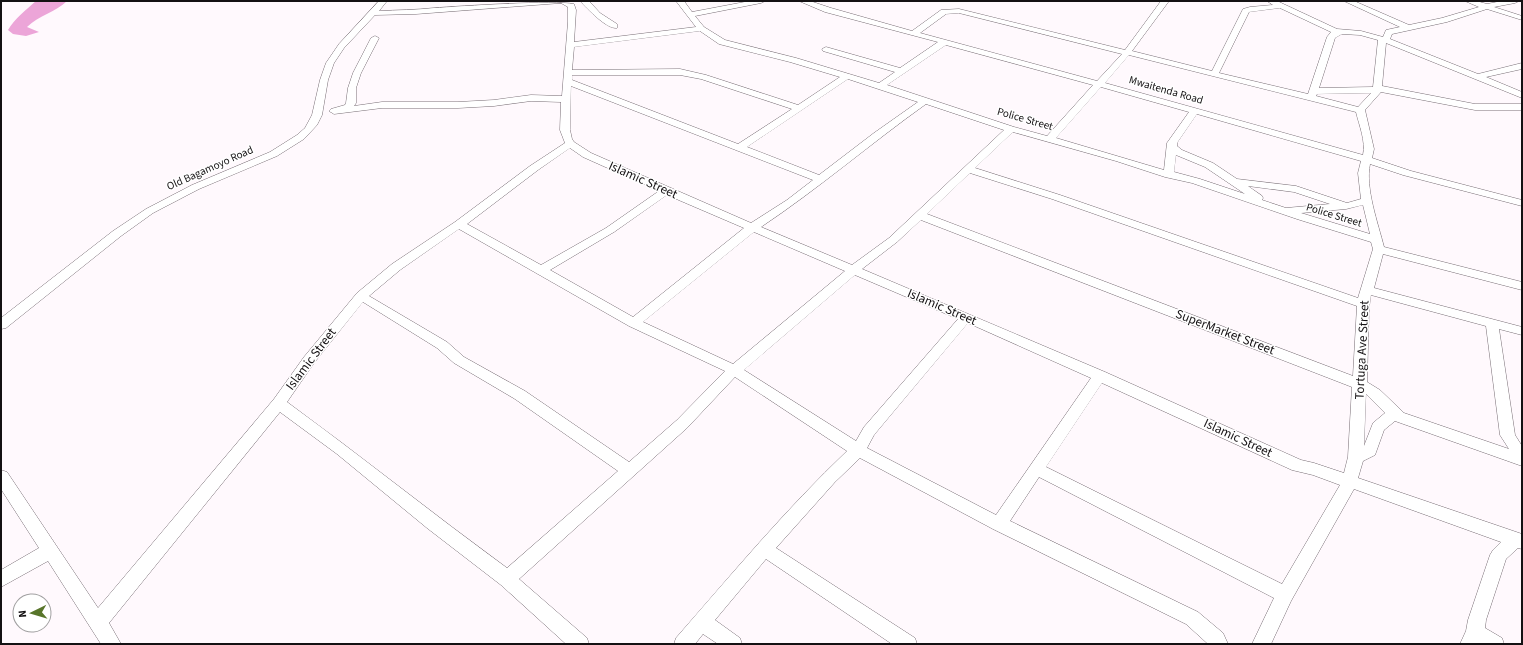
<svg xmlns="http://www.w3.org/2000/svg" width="1523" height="645" viewBox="0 0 1523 645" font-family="'Source Sans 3',sans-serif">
<rect width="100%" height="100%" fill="#fff9fd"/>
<path fill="#eca5d8" d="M36,1h31c-11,11 -28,14 -40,26l12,5 -13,4 -13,-2 -5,-4c7,-12 18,-20 28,-29z"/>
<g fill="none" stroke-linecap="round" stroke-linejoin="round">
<g stroke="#786e75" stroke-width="1">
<path id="minor" d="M379,1h8l-8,10c18,-1 37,-1 55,-3 26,-2 122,-8 140,-4l2,6 -2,32 122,-15 -20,-26h8l8,11 58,-11h15l-4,2 -66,13 9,11 21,13 71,18 83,25 16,-11 -72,-21 -1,-2 4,-2 74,21 38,-26 -113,-30 -26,-11h11l21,7 81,23 29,-21 18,-1 166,41 36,-49h8l-37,50 80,20 31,-62 7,-2 23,-2 -6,-4h10l60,28 24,2 22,6 3,-7 14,-3 -56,-26h10l55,24 33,-7 37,-11 -14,-6h11l11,3 15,-3h17l-4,2 -21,4 28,9v4l-35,-11 -40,13 -55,12 -2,5 88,35 44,-11v6l-36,8 36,15v6l-136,-55 -4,43 93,18h47v6h-47l-94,-18 -16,18 9,39 -2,9 39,13 111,29v6l-119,-31 -33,-11c-5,24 8,59 14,83l138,35v8l-139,-36 -9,34 148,39v8l-23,-6 16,106 7,11v20l-127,-45 -11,9 -9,25 -12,6 -5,17 164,56v15l-4,-1 -12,11 -20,61 -1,8 17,10 2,6h-44l6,-13 2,-11 22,-65 3,-5 8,-8 -147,-53 -63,112 -20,43h-19l22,-46 -235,-121 -29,44 188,91 25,21 5,11h-20l-22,-20 -193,-95 -133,-71 -25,24 -59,66 139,90 2,6h-25l-126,-85 -51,61 25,18 2,6h-24l-15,-10 -8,10h-21l2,-6c56,-64 110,-129 171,-187l-112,-74 -48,51 -168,151 68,59 2,6h-23l-65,-59 -74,-57 -90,-74 -57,-42 -171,211 12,21h-20l-53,-83 -47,26v-17l38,-22 -38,-59v-19l6,2 91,136 176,-209 30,-42 53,-64 35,-29 63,-42 75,-56 35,-23 -5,-13 1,-28 -30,-1 -37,5 -36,2h-76l-48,6 -5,-3 2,-2 14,-4 1,-2 2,-15 5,-15 18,-35 4,-2 4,2 -18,35 -5,15v15l-2,3 28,-4h76l36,-2 37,-5 31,1 6,-74v-15l-7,-4 -145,11 -41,1 -31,33 -10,15 -6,17 -6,35 -5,10 -13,14 -27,17 -78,33 -46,24 -32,23 -115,92 -5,1v-11l112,-87 33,-22 46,-24 78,-33 27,-17 8,-7 7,-13 8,-35 6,-17 13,-19zM1280,8l51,24 -4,5 -19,57 -89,-21 30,-61zM959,13l163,41 -25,27 -177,-48 26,-19zM700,31l19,13 71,18 50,15 -42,28 -92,-30 -26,-6 -108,1 2,-23zM1342,34l18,1 18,5 -5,47 -54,1 16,-50zM946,45l147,40 -46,51 -33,-9 -127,-42zM1129,55l227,57c3,13 10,29 7,43l-258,-72zM572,75h108l21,4 91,30 -54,35 -166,-64zM848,79l70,23 -44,31 -55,42 -72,-28zM571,86l242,94 -26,20 -36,23 -160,-70 -17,-11 -2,-3 -2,-9zM1101,87l88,25 -22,31 -3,27 -108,-32zM1371,93l-13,14 -42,-11 1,-2zM926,104l78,26 -115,108 -37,27 -91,-38c57,-38 109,-83 165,-123zM1197,114l164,47 -3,12 3,26 -14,4 -51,-17 -59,-7 -24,-16 -31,-13 -5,-4v-3zM1013,132l103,29 49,16 27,6 105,36 74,23 2,7 -15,49 -298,-103 -85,-27zM570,148l13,9 76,34 -53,37 -65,37 -74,-41 71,-54zM1176,155l29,12 40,27 -45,-15 -26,-7zM970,173l82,26 305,107 -4,70 -426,-162zM1248,186l46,6 36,12 -44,4 -24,-8 1,-2 -1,-2zM667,195l77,33 -111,89 -83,-47 64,-38zM1363,205l7,29 -69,-21 45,-4zM921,220l431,167 -4,70 -4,16 -30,-10 -13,-3 -196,-88 -243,-103 35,-27zM459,229l170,97 96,45 -48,49 -48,42 -104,-71 -61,-34 -17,-15 -78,-46 31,-26zM754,232l91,39 -112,93 -90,-42zM855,275l103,44 -94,108 -8,14 -112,-71zM1371,295l115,31 14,109 9,14 -105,-36 -24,-23 -13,-8 2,-73zM363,302l74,46 17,15 61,36 103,72 -111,97c-74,-54 -146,-112 -220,-166l27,-39zM968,323l123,55 -95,137 -129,-67 7,-13zM1102,383l190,87 21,5 27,10 -58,99 -236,-117zM1366,394l19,19 -12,10 -9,23z
M580,1h9l11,12 17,11v4c-11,1 -29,-19 -37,-27z"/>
</g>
<use href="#minor" fill="#fff" fill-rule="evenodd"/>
</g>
<g text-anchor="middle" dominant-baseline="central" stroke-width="3" stroke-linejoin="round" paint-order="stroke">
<g font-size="11" fill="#141113" stroke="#fff">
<text transform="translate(1166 90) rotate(16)">Mwaitenda Road</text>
<text transform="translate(1025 119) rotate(16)">Police Street</text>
<text transform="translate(210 168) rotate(-24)">Old Bagamoyo Road</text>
<text transform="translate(1334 215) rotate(17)">Police Street</text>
</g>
<g font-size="13" fill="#141113" stroke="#fff">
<text transform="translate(643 180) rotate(24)">Islamic Street</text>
<text transform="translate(942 307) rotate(23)">Islamic Street</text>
<text transform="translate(1225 332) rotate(21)">SuperMarket Street</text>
<text transform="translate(1362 350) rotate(-87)">Tortuga Ave Street</text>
<text transform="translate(311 359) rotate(-53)">Islamic Street</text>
<text transform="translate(1238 438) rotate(25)">Islamic Street</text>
</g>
</g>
<rect width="1523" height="645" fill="none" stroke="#141113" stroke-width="4"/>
<g transform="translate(32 613) rotate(265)"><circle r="19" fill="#ffffff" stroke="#a1a0a1"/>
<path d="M0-3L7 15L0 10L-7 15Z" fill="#58752a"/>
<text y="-6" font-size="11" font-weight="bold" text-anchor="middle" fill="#141113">N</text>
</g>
</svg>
